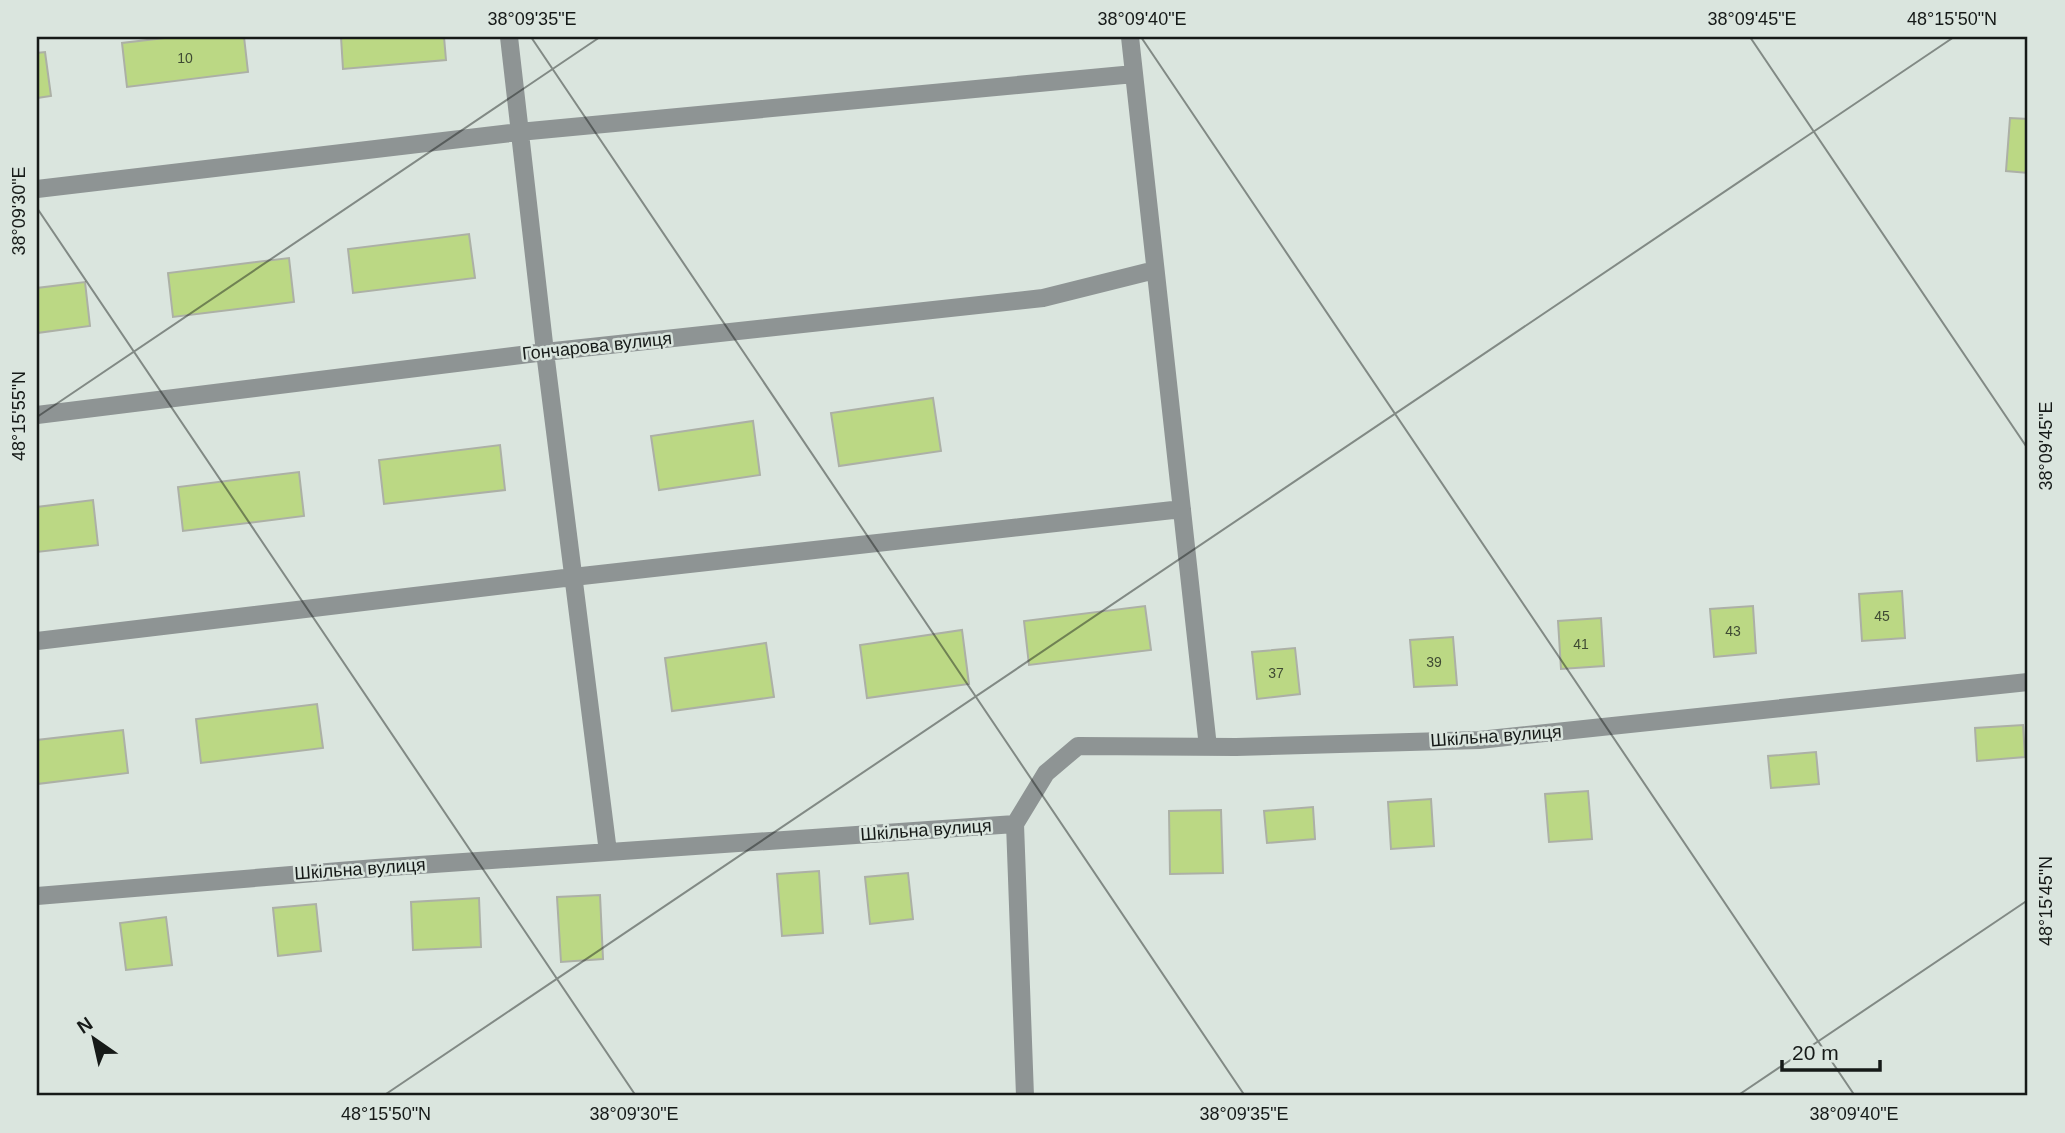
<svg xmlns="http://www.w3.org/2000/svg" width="2065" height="1133" viewBox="0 0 2065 1133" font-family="Helvetica,sans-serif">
<rect width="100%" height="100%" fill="#dae5de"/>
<path fill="#bbd884" stroke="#acb0a6" stroke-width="2" d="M173,37h71l4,35 -121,15 -5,-44z
M341,37h103l2,23 -103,9z
M45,52l6,44 -14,2v-45z
M2010,118l18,1v54l-22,-2z
M469,234l6,44 -122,15 -5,-44z
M289,258l5,44 -121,15 -5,-44z
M85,282l5,44 -53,7v-45z
M933,398l8,53 -102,15 -8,-53z
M753,421l7,54 -101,15 -8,-54z
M500,445l5,45 -121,14 -5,-44z
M299,472l5,44 -121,15 -5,-44z
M93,500l5,45 -61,7v-45z
M1902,591l3,47 -43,3 -3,-47z
M1145,606l6,44 -122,15 -5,-44z
M1753,606l3,47 -42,4 -4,-48z
M1601,618l3,48 -43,3 -3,-48z
M962,630l7,54 -102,14 -7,-53z
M1453,637l4,48 -43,2 -4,-47z
M766,643l8,54 -102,14 -7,-53z
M1295,648l5,46 -43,5 -5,-47z
M317,704l6,44 -122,15 -5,-44z
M2023,725l2,32 -48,4 -2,-33z
M123,730l5,43 -91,11v-44z
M1816,752l3,32 -48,4 -3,-32z
M1588,791l4,48 -43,3 -4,-48z
M1431,799l3,47 -43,3 -3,-47z
M1313,807l2,32 -48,4 -3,-32z
M1221,810l2,63 -53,1 -1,-63z
M819,871l4,62 -41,3 -5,-62z
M908,873l5,46 -43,5 -5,-47z
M600,895l3,64 -42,3 -4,-65z
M479,898l2,49 -68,3 -2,-48z
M316,904l5,47 -43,5 -5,-48z
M166,917l6,48 -46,5 -6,-47z"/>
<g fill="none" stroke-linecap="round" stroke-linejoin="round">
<path stroke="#8e9494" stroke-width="18" d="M509,37l36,315 63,500
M1130,37l78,710
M37,189l482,-57 615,-58
M37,415l508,-63 498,-54 112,-28
M37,641l536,-64 609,-68
M1015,824l10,272
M37,896l339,-28 639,-44 31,-51 32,-27 158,1 243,-7 549,-58"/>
</g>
<path fill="none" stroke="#161a18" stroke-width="2" stroke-opacity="0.45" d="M531,37l714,1059M1141,37l714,1059M1750,37l278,412M37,208l599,888M37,417l563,-380M383,1096l1571,-1059M1737,1096l291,-196"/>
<g text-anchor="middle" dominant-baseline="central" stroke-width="5" stroke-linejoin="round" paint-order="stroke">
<g font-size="14" fill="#3f4a33">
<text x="185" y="58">10</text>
<text x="1882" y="616">45</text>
<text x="1733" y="631">43</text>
<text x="1581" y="644">41</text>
<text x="1434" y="662">39</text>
<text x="1276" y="673">37</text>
</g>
<g font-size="18" fill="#161a18" stroke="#dae5de">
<text transform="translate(597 346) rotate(-6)">Гончарова вулиця</text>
<text transform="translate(1496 736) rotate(-4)">Шкільна вулиця</text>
<text transform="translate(926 830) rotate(-4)">Шкільна вулиця</text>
<text transform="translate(360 869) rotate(-4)">Шкільна вулиця</text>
</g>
</g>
<rect width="2065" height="1133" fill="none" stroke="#dae5de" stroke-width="77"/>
<g transform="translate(94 1039) rotate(326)" stroke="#dae5de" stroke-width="5" paint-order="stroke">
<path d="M0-5L12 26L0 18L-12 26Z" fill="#161a18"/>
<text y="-10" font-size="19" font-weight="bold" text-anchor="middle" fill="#161a18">N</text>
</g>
<path d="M1782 1060v10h98v-10" fill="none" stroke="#161a18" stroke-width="3.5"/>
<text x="1792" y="1060" font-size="21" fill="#161a18" stroke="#dae5de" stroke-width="5" paint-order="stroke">20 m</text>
<rect x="38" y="38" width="1988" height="1056" fill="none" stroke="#161a18" stroke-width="2.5"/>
<g font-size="18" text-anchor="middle" fill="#161a18">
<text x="532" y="25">38°09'35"E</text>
<text x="1142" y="25">38°09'40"E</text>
<text x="1752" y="25">38°09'45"E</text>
<text x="1952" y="25">48°15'50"N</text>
<text transform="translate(19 211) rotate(-90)" y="6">38°09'30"E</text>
<text transform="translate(19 416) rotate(-90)" y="6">48°15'55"N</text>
<text transform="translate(2046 446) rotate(-90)" y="6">38°09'45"E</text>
<text transform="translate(2046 901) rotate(-90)" y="6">48°15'45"N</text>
<text x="386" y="1120">48°15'50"N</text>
<text x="634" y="1120">38°09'30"E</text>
<text x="1244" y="1120">38°09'35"E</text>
<text x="1854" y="1120">38°09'40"E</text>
</g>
</svg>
